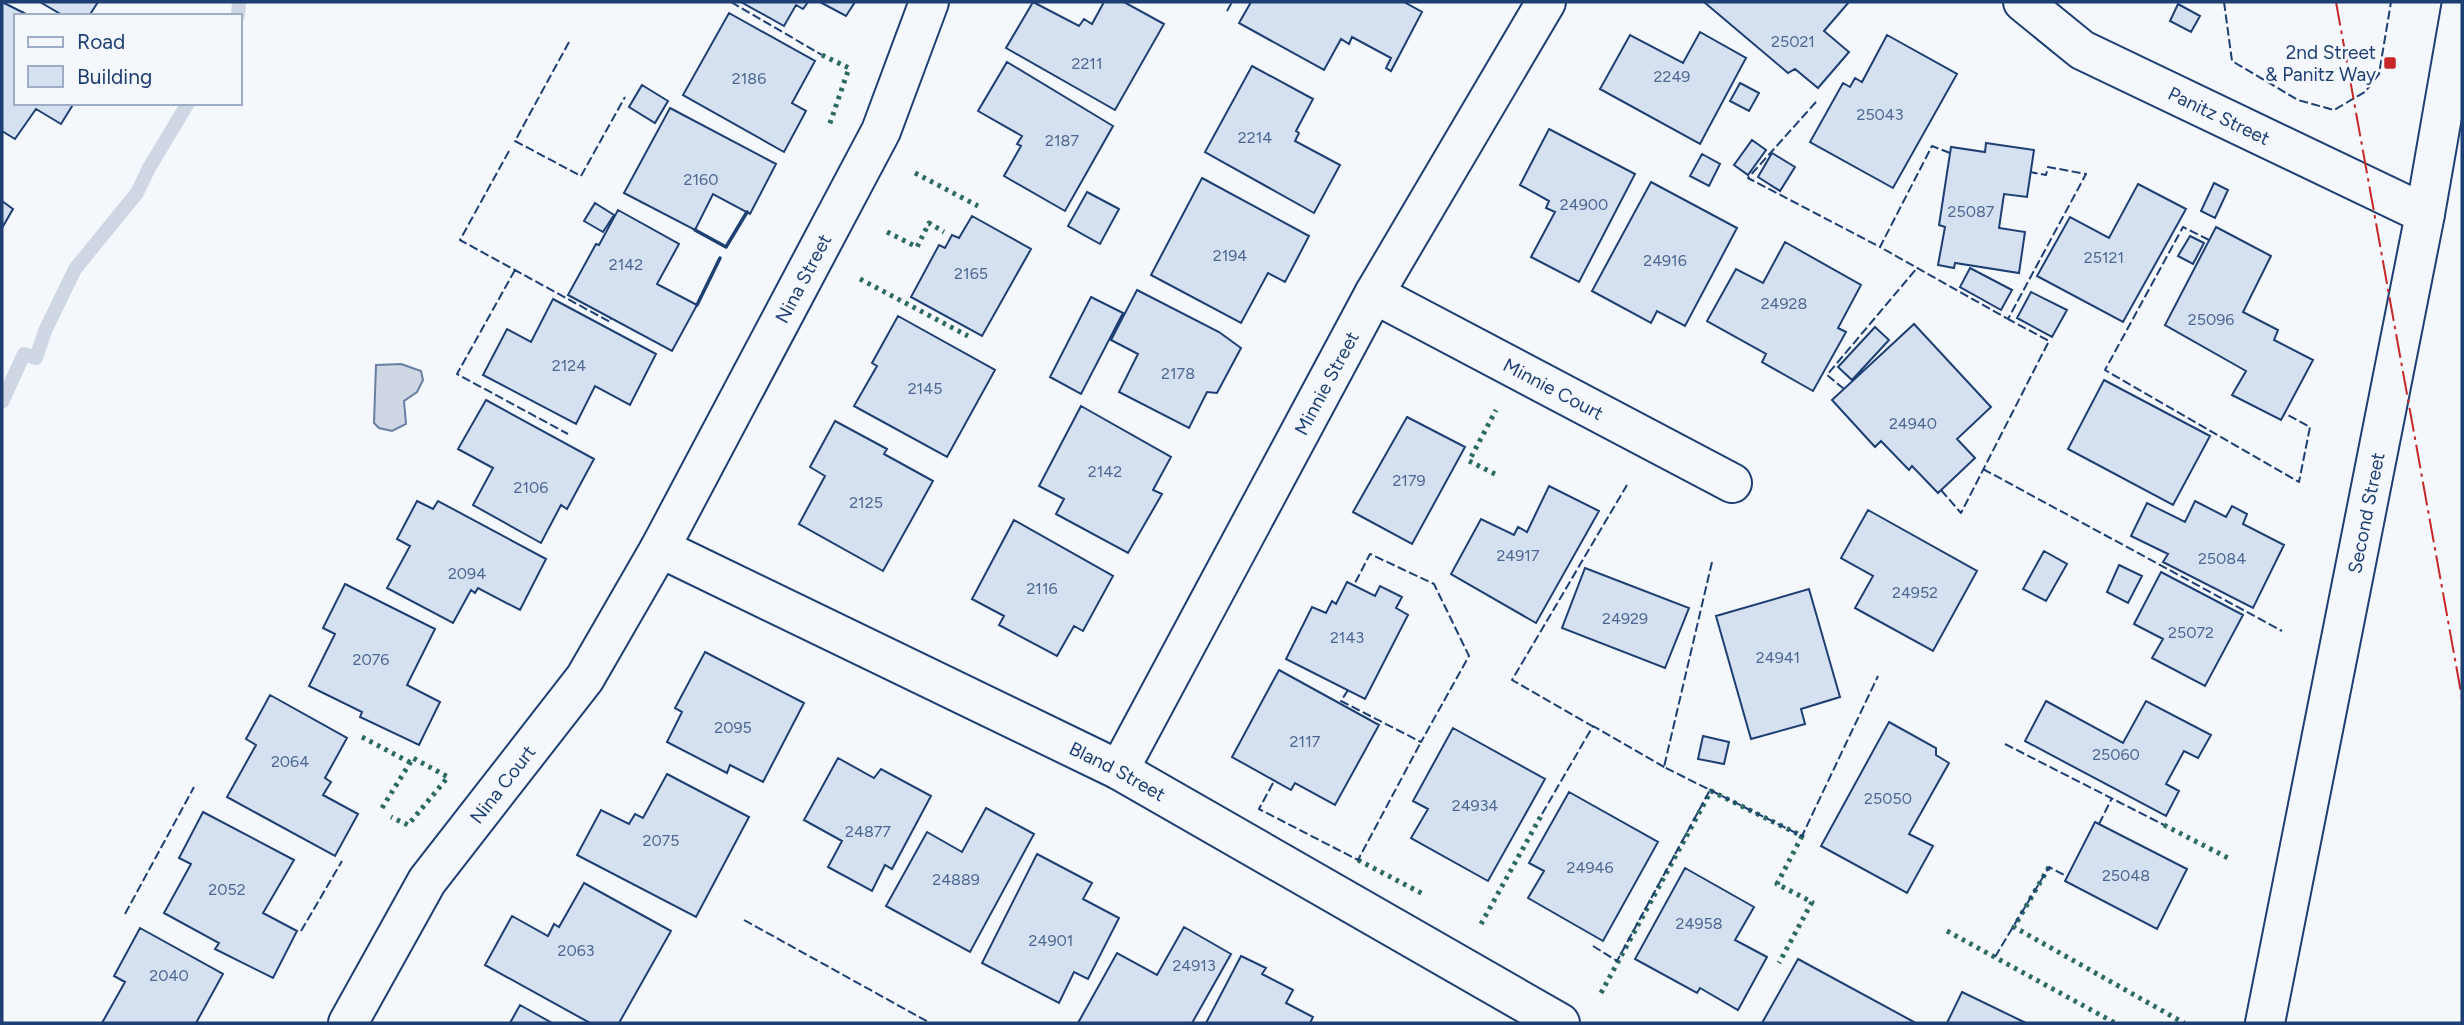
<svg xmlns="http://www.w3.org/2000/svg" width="2464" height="1025" viewBox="0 0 2464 1025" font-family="Figtree,sans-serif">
<rect width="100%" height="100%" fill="#f4f7fb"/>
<path fill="#cfd7e4" stroke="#687fa3" stroke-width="2" d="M401,364l20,7 2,9 -6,12 -13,9 2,23 -14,7 -13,-3 -5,-5 2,-58z"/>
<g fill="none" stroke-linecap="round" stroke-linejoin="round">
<path stroke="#cfd7e4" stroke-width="14" d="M238,16l1,-14
M2,402l22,-48 12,4 9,-27 30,-62 62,-76 12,-25 39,-65"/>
</g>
<path fill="#d5e0f0" stroke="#1d3f73" stroke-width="2" d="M2,2l28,14h-14v87h58l-13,21 -25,-15 -21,30 -13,-8z
M40,2h58l-9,14h-25z
M741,2h67l-5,7 -7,-4 -12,21z
M820,2h35l-9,14z
M1033,2l46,24 5,-7 8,5 12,-22h20l40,22 -49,86 -109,-62z
M1251,2h153l18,10 -31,59 -5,-3 5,-10 -39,-21 -3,7 -8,-5 -17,31 -85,-47z
M1704,2h145l-25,29 25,21 -31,36 -23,-19 -7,4z
M2178,4l22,12 -9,16 -21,-11z
M729,13l86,48 -23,42 14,8 -22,41 -101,-57z
M1700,32l46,26 -46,86 -100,-55 30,-54 53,28z
M1887,35l70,39 -64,114 -83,-46 33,-59 7,4 5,-9 7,4z
M1007,62l106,64 -48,85 -61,-35 17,-30 -4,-2 5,-8 -44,-25z
M1252,66l61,33 -17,32 3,2 -4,8 45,24 -26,48 -109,-61z
M1740,83l19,10 -10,18 -19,-10z
M642,85l26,16 -13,22 -26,-16z
M670,108l106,56 -26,50 -37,-20 -18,36 -71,-37z
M1549,129l86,45 -56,108 -48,-25 24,-45 -9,-4 3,-7 -29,-16z
M1752,140l14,10 -18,25 -14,-10z
M1986,143l48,7 -7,47 -23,-3 -5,34 26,4 -6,41 -64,-10 -1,5 -16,-3 7,-38 -6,-2 12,-78 34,5z
M1772,153l23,14 -15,24 -22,-14z
M1702,154l18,10 -11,22 -19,-10z
M1202,178l107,58 -24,46 -17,-9 -27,50 -90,-48z
M1651,182l86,46 -52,98 -28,-15 -6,12 -59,-32z
M2214,183l14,7 -13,28 -14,-7z
M2138,184l48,25 -63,113 -86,-46 33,-59 39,21z
M1087,192l32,17 -19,35 -32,-18z
M2,201l11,8 -11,19z
M595,203l19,12 -11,17 -19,-11z
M618,210l61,34 -22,40 40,21 -25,46 -104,-56 28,-51 3,1z
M972,216l59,33 -49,87 -71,-39 28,-52 6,3 7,-13 7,3z
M2216,227l55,29 -28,56 35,18 -4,10 39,20 -32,60 -49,-25 14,-24 -81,-46z
M2190,236l14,7 -11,21 -15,-8z
M1785,242l76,43 -23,43 8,4 -33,59 -51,-29 4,-8 -59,-33 29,-52 27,14z
M1970,268l42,22 -11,20 -41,-23z
M1137,290l82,42 22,16 -24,45 -10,-1 -18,36 -70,-36 19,-38 -27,-14z
M2031,292l36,18 -15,27 -35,-19z
M1091,297l32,16 -42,81 -31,-17z
M553,299l103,55 -26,51 -35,-19 -19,38 -93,-49 24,-46 24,13z
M898,316l97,54 -48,87 -93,-51 23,-40 -5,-3z
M1914,324l77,83 -34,32 18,19 -37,35 -26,-27 -3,4 -28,-29 -6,6 -43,-47z
M1875,327l14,13 -37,40 -14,-13z
M2104,380l106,56 -37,69 -105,-56z
M486,400l108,59 -27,50 -6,-4 -20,38 -68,-38 20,-37 -35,-19z
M1081,406l90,51 -18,33 9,4 -34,59 -72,-39 8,-15 -25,-13z
M1407,417l58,30 -53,97 -59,-32z
M835,421l52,28 -3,5 49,27 -50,90 -84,-47 26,-48 -15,-9z
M1549,486l50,25 -63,112 -85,-49 30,-55 33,16 4,-8 9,5z
M417,501l16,8 5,-8 108,58 -26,51 -42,-22 -3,5 -4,-3 -18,33 -66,-35 23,-42 -13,-7z
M2195,501l31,16 6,-11 15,8 -4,10 41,21 -31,63 -90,-46 5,-8 -37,-18 16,-33 38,19z
M1868,510l109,61 -44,80 -78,-43 18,-32 -32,-18z
M1014,520l99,56 -30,55 -9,-5 -17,30 -58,-31 5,-9 -32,-17z
M2044,551l23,13 -21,37 -23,-12z
M2119,565l23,11 -14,27 -21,-11z
M1585,568l104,40 -24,60 -103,-40z
M2161,572l82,43 -38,71 -53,-28 11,-19 -29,-15z
M1347,582l28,14 5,-10 22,11 -6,11 12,7 -43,84 -79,-40 26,-52 14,6 6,-12 4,3z
M345,584l90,45 -28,56 33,17 -21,43 -59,-28 2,-5 -53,-26 26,-52 -12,-6z
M1809,589l31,108 -39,12 4,15 -54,15 -35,-123z
M705,652l99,51 -41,79 -33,-17 -3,8 -60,-31 15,-30 -7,-4z
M1279,670l100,55 -44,80 -40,-22 -4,7 -59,-33z
M270,695l77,43 -22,40 6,4 -8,13 35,19 -23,42 -108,-59 29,-52 -10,-6z
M2046,701l77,42 23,-42 65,34 -13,23 -14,-7 -18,33 13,7 -13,25 -141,-75z
M1889,722l47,26v7l13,8 -40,71 24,12 -26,47 -86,-47z
M1453,728l92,51 -57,102 -77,-43 17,-29 -15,-8z
M1703,736l26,6 -5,22 -26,-5z
M838,758l36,20 7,-9 50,27 -39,73 -7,-4 -13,26 -44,-24 14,-26 -38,-21z
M667,774l82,43 -53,100 -119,-62 24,-45 28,14 6,-10 8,4z
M1569,792l89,50 -55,99 -75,-43 16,-27 -15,-8z
M986,808l48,26 -64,118 -84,-46 41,-74 35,20z
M203,812l91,48 -31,53 34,18 -24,47 -58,-29 4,-6 -55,-30 27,-49 -12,-6z
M2095,822l92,47 -30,60 -92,-48z
M1037,854l55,29 -9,16 36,19 -31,61 -14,-7 -15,31 -77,-40z
M1685,868l69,39 -19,33 32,17 -29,53 -38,-22 -3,5 -62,-34z
M584,883l87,48 -52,92h-29l-105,-58 27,-49 36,20 6,-12 5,3z
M1184,927l47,27 -39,69h-114l39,-70 40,22z
M140,928l83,46 -27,49h-94l23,-41 -11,-6z
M1241,956l25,12 -4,6 31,16 -7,13 27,14 -3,6h-104z
M1798,959l116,63 -1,1h-151z
M1962,992l64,31h-79z
M520,1005l32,18h-42z"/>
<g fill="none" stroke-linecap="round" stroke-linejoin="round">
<g stroke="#1d3f73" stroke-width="42">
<g id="minor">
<path id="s1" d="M2023,2l59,48 343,164"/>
<path id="s2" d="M1374,294l358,189"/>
<path id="s3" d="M660,548l459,222 441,253"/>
<path id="s4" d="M1119,770l255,-476 172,-292"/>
<path id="s5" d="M348,1023l79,-142 158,-203 75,-130 221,-417 48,-129"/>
<path id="s6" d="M2265,1023l160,-809 37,-212"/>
</g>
</g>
<use href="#minor" stroke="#f4f7fb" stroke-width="38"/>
<path stroke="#2c6c60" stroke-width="5" stroke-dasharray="3.5 5" stroke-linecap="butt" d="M822,55l27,13 -20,58
M915,173l63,33
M887,232l30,15 12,-24 15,9
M860,279l108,57
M1495,474l-26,-13 27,-51
M362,737l49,26
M382,808l31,-50 35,19 -40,48 -17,-8
M2164,825l68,35
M1358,860l67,35
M2049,867l-35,60 170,96
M1481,924l61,-110
M1947,931l168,92
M1601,993l110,-202 91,45 -25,48 35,18 -33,61"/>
<path stroke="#1d3f73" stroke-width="2" stroke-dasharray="9 3.5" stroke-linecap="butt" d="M731,2l91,53
M2224,2l8,59 66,39 36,10 31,-18 14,-18 12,-72
M1227,11l5,-9
M569,42l-54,99 66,35 44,-79
M1816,102l-68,76 132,69
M509,151l-49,89 150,82 1,-4
M1950,153l-18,-7 -52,101 128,72 78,-145 -38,-7 -2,8 -16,-3
M2209,240l-26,-13 -78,143 194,112 11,-55 -26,-14
M515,270l-58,104 111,60
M1844,389l-17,-14 90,-107
M1983,469l299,162
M1941,490l20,23 88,-172 -41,-22
M1712,562l-48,205 138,69 76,-160
M1348,690l-7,11 80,41 48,-86 -35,-72 -64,-30 -16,31
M1594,727l-82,-47 115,-195
M2005,744l159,81
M1273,783l-14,26 99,51 63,-118
M1542,814l51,-88 73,42
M2099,824l13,-26
M125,914l69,-127
M744,920l186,103
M301,931l41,-70
M1593,946l24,15 93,-171
M1995,957l54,-90 17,9"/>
<path stroke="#1d3f73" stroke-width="3.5" d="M695,230l31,17 21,-35
M697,305l23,-47"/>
<path stroke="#c62828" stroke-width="2" stroke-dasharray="24 5 3.5 5" stroke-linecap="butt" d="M2336,2l126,696"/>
</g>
<rect fill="#c62828" stroke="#f4f7fb" stroke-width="2.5" x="2383" y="56" width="14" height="14" rx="3.5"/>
<g text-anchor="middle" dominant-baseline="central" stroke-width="5" stroke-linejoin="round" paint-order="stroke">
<g font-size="16" fill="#4b6792">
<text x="1793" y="41">25021</text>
<text x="1087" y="63">2211</text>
<text x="1672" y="76">2249</text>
<text x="749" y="78">2186</text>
<text x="1880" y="114">25043</text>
<text x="1255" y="137">2214</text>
<text x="1062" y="140">2187</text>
<text x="701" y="179">2160</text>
<text x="1584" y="204">24900</text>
<text x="1971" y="211">25087</text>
<text x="1230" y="255">2194</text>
<text x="2104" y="257">25121</text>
<text x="1665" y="260">24916</text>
<text x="626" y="264">2142</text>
<text x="971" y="273">2165</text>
<text x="1784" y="303">24928</text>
<text x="2211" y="319">25096</text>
<text x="569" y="365">2124</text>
<text x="1178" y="373">2178</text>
<text x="925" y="388">2145</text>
<text x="1913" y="423">24940</text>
<text x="1105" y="471">2142</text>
<text x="1409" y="480">2179</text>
<text x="531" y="487">2106</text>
<text x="866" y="502">2125</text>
<text x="1518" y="555">24917</text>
<text x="2222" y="558">25084</text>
<text x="467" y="573">2094</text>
<text x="1042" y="588">2116</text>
<text x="1915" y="592">24952</text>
<text x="1625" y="618">24929</text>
<text x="2191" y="632">25072</text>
<text x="1347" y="637">2143</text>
<text x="1778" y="657">24941</text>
<text x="371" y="659">2076</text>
<text x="733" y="727">2095</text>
<text x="1305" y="741">2117</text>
<text x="2116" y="754">25060</text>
<text x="290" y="761">2064</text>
<text x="1888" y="798">25050</text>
<text x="1475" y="805">24934</text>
<text x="868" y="831">24877</text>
<text x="661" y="840">2075</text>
<text x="1590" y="867">24946</text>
<text x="2126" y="875">25048</text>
<text x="956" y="879">24889</text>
<text x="227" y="889">2052</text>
<text x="1699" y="923">24958</text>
<text x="1051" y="940">24901</text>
<text x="576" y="950">2063</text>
<text x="1194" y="965">24913</text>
<text x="169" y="975">2040</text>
</g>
<g font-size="19" fill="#1d3f73" stroke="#f4f7fb" text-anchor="end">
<text x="2376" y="52">2nd Street<tspan x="2376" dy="22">&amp; Panitz Way</tspan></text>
</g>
<g font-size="19" fill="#1d3f73" stroke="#f4f7fb">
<text stroke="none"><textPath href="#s1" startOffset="228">Panitz Street</textPath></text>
<text stroke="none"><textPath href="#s5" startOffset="875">Nina Street</textPath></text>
<text stroke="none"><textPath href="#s4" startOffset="439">Minnie Street</textPath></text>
<text stroke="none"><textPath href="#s2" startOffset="203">Minnie Court</textPath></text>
<text stroke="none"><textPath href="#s6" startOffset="520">Second Street</textPath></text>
<text stroke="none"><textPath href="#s3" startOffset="509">Bland Street</textPath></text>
<text stroke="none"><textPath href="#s5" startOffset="285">Nina Court</textPath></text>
</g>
</g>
<rect width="2464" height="1025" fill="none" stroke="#1d3f73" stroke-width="7"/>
<rect x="14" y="14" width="228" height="91" fill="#f4f7fb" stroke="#9eadc5" stroke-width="2"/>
<rect x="28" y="37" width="35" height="10" fill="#f4f7fb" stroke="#9eadc5" stroke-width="2"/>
<text x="77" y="49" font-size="21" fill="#1d3f73">Road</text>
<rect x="28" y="66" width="35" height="21" fill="#d5e0f0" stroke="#9eadc5" stroke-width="2"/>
<text x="77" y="84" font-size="21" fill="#1d3f73">Building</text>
</svg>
